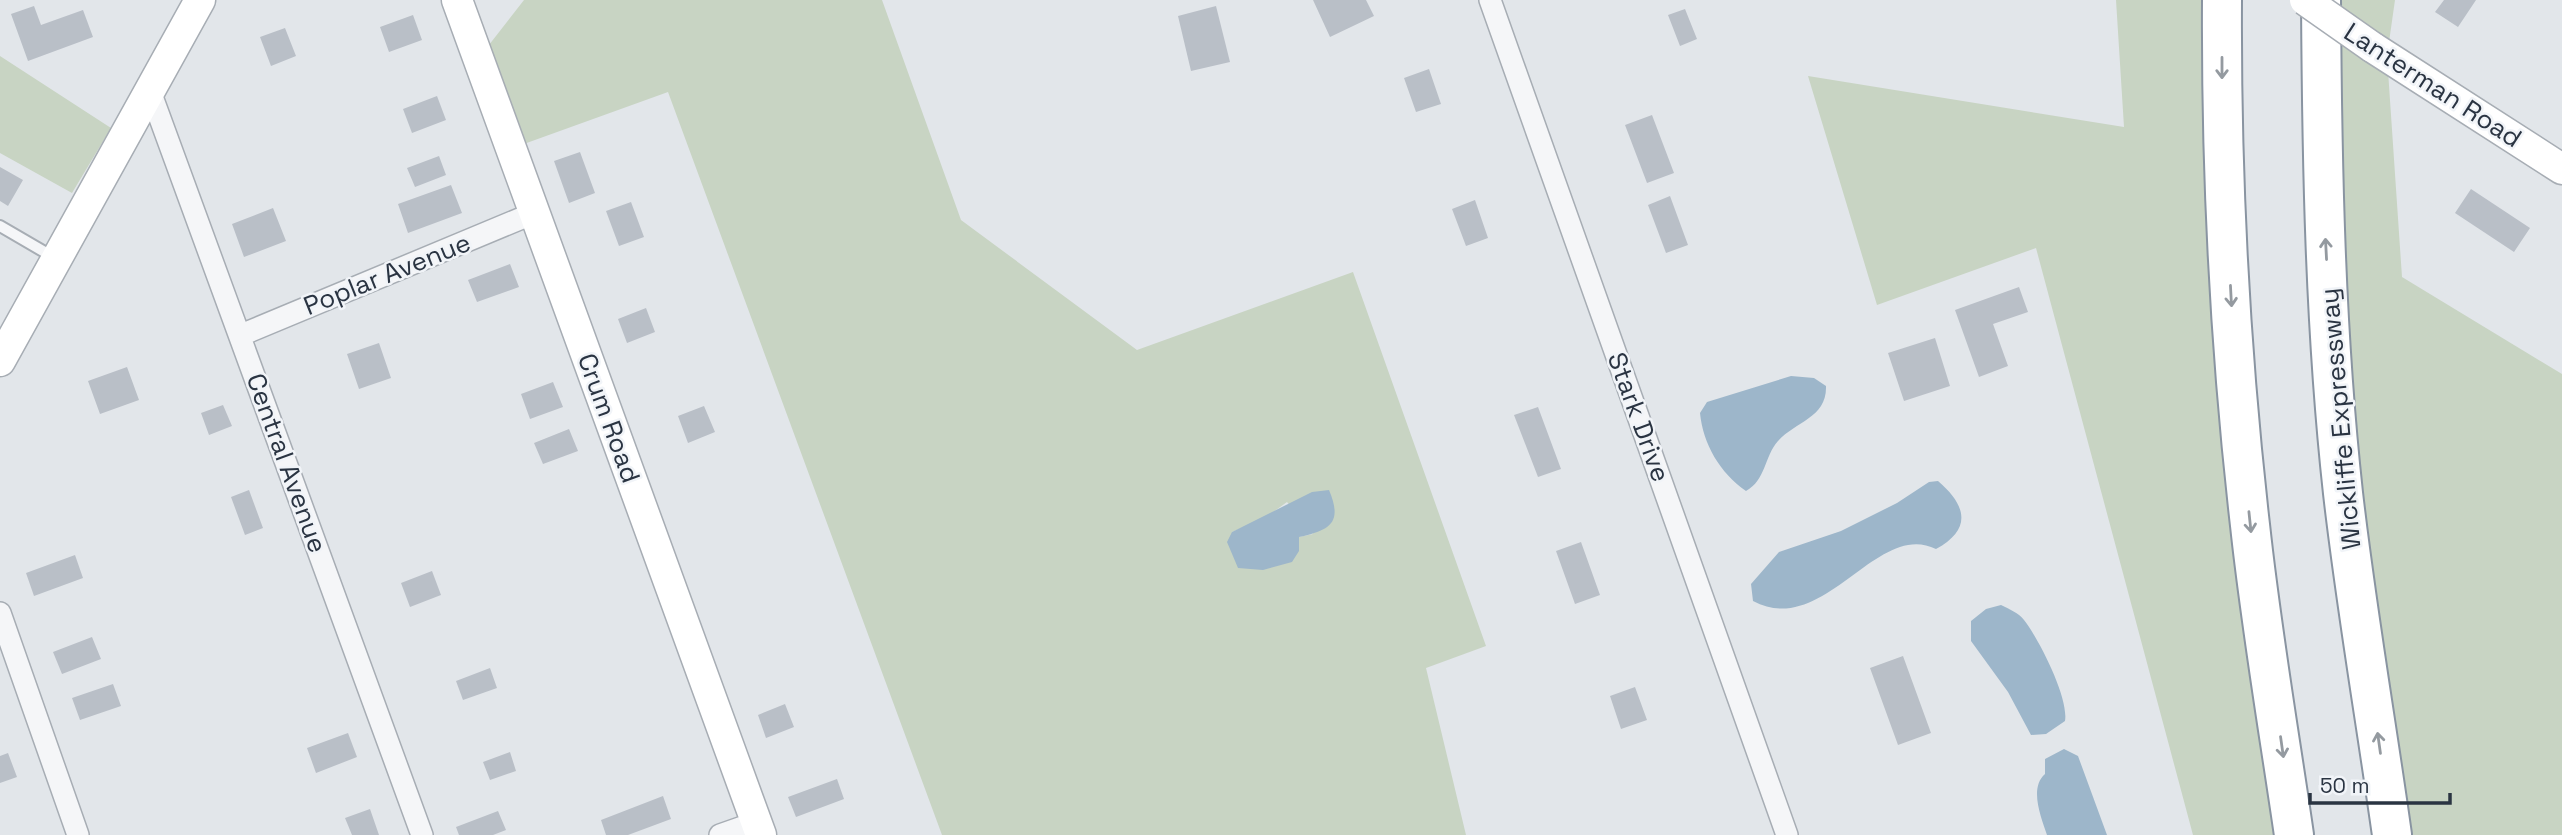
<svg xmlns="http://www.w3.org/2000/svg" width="2562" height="835" viewBox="0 0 2562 835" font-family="'Space Grotesk',sans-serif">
<rect width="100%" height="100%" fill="#e2e6ea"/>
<path fill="#c8d4c3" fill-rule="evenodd" d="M524,0h358l79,220 176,130 216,-78 133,374 -60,22 40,167h-524l-274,-743 -158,57 -32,-90zM1287,502l26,32 -14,3 -67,-5 33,-14z
M2116,0h106l72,835h-101l-157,-587 -159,57 -69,-229 316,51z
M2321,0h74l-8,56 15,221 160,97v461h-170l-49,-342z
M0,56l111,72 -39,65 -72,-40z"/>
<path fill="#9db6ca" d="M1791,376l23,2 12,8c1,32 -30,35 -48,55 -14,16 -12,39 -32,50 -26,-18 -43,-47 -46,-78l7,-11z
M1938,481c29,25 34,48 -2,68 -59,-30 -112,90 -183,52l-2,-17 28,-32 62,-21 56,-28 32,-21z
M1329,490c14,33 1,40 -30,47v14l-7,11 -29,8 -25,-2 -11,-26 5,-10 80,-40z
M2001,605c8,4 18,8 23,15 15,19 45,78 41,101l-19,13 -15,1 -23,-43 -37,-51v-20l15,-12z
M2064,749l14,7 29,79h-60c-6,-18 -18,-47 -2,-61v-15z"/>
<path fill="#b9bfc7" d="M1313,0h53l8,16 -44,21z
M2444,0h32l-18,27 -23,-15z
M34,6l7,19 42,-15 10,27 -65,24 -17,-47z
M1216,6l14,56 -39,9 -13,-55z
M1685,9l12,30 -17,7 -12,-31z
M413,15l9,25 -33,12 -9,-25z
M285,28l11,28 -25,10 -11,-29z
M1429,69l12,35 -25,8 -12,-34z
M437,96l9,24 -34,13 -9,-24z
M1652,115l22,58 -27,10 -22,-58z
M580,152l15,41 -26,10 -15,-42z
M439,156l7,19 -31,12 -8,-19z
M0,167l23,13 -15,26 -8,-5z
M451,185l11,28 -54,20 -10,-29z
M2471,189l59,39 -16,24 -59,-39z
M1670,196l18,49 -22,8 -18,-48z
M1475,200l13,38 -22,8 -14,-37z
M631,202l13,35 -25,9 -13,-35z
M273,208l13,33 -42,16 -12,-33z
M510,264l9,23 -42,15 -9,-22z
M2019,287l9,25 -35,12 15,42 -29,11 -24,-67z
M646,308l9,24 -28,11 -9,-24z
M1935,338l15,48 -46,15 -16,-48z
M379,343l12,35 -32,11 -12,-35z
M127,367l12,33 -39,14 -12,-33z
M553,382l10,25 -33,12 -9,-25z
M223,405l9,21 -23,9 -8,-22z
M704,406l11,26 -27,11 -10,-27z
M1538,407l23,62 -23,8 -24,-62z
M569,429l9,22 -35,13 -9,-21z
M249,490l14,38 -18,7 -14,-38z
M1581,542l19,53 -25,9 -19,-53z
M75,555l8,23 -49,18 -8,-23z
M432,571l9,24 -31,12 -9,-24z
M92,637l9,22 -39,15 -9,-22z
M1903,656l28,77 -33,12 -28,-77z
M490,668l7,20 -34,12 -7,-19z
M113,684l8,22 -41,14 -8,-22z
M1635,687l12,33 -26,9 -11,-33z
M785,704l9,23 -28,11 -8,-23z
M348,733l9,24 -41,16 -9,-25z
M510,752l6,19 -26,9 -7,-18z
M8,753l9,24 -17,6v-27z
M837,779l7,20 -48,18 -8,-20z
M663,796l8,23 -43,16h-22l-5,-15z
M370,809l9,26h-27l-7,-17z
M498,811l8,19 -13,5h-34l-3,-8z"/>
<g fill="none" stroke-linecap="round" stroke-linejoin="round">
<g stroke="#a7adb4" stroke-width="14">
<path id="lane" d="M0,226l55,32"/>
</g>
<g stroke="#a7adb4" stroke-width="24">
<path id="street" d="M1490,0l297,835
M150,91l272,744
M241,335l293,-122
M0,613l78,222
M720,835l37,-13"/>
</g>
<g stroke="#a7adb4" stroke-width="33">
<path id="secondary" d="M457,0l304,835
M2372,47l190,122
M0,361l200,-361"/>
</g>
<g stroke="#8994a1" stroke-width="42">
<path id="highway" d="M2222,0c-1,175 8,351 28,525 11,103 29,207 44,310
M2321,0c1,165 4,329 22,493 13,114 33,228 49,342"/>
</g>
<use href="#lane" stroke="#f5f6f8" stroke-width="10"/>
<use href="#street" stroke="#f5f6f8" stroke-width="21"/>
<use href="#secondary" stroke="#fff" stroke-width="30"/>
<use href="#highway" stroke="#fff" stroke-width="38"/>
<g stroke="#a7adb4" stroke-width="33" stroke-linecap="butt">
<path id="secondary-bridge" d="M2305,0l67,47"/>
</g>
<use href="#secondary-bridge" stroke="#fff" stroke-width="30"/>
</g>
<defs><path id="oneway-shaft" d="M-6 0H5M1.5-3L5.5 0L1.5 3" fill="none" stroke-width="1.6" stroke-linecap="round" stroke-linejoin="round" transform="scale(1.75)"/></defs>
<g stroke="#949aa0">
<use href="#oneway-shaft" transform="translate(2222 68) rotate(90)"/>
<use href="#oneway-shaft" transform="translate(2326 249) rotate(-93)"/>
<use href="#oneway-shaft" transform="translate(2231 296) rotate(87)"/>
<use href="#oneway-shaft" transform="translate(2250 522) rotate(84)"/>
<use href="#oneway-shaft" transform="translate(2379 743) rotate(-98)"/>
<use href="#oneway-shaft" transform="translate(2282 747) rotate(82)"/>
</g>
<g text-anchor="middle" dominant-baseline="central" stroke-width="5" stroke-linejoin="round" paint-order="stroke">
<g font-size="26" fill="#2a3442" stroke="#f1f4f8">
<text transform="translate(2433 85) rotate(33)">Lanterman Road</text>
<text transform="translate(387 274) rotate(-22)">Poplar Avenue</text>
<text transform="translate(1639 417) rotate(70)">Stark Drive</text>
<text transform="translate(609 418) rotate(70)">Crum Road</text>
<text transform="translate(2340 419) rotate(-95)">Wickliffe Expressway</text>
<text transform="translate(287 463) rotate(70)">Central Avenue</text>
</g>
</g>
<path d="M2310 793v10h140v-10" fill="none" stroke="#2a3442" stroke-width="3.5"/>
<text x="2320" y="793" font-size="21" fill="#2a3442" stroke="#f1f4f8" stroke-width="5" paint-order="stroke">50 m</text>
</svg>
